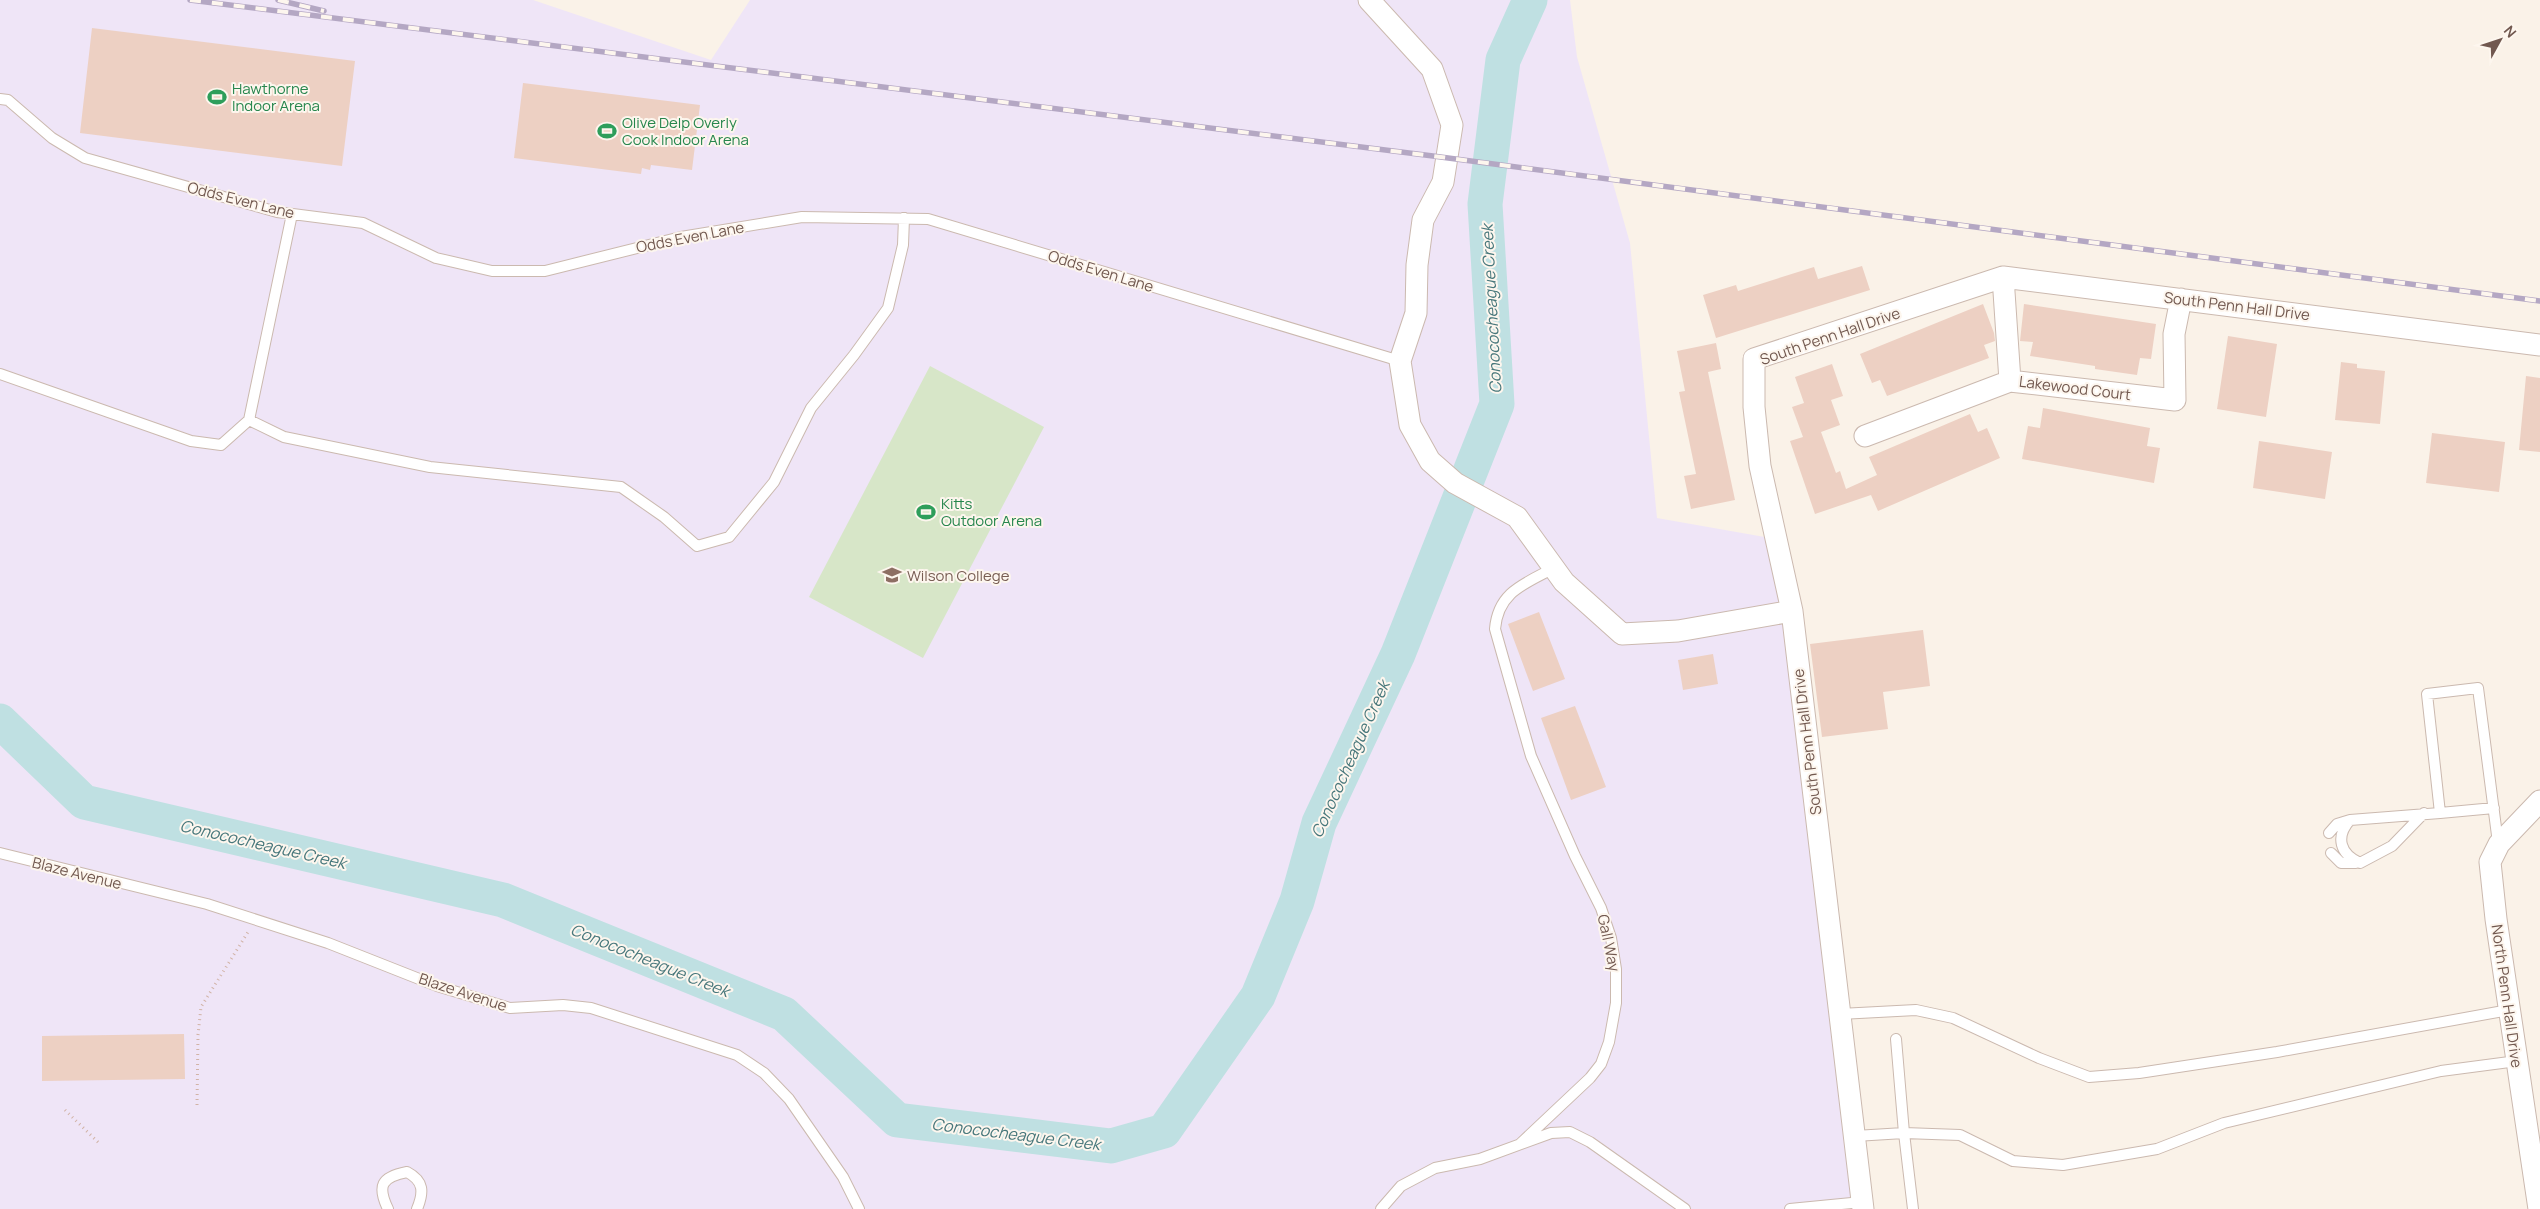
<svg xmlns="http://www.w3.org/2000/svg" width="2540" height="1209" viewBox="0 0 2540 1209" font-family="Manrope,sans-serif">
<rect width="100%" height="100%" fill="#faf2e8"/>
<path fill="#efe5f7" d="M0,0h533l178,60 39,-60h820l7,57 53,186 27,275 119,21 87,670h-1863z"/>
<path fill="#d7e6c8" d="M930,366l114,61 -121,231 -114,-61z"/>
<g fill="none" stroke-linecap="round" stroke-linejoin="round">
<path stroke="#bfe0e2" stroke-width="35" d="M0,721l84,81 419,98 281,114 113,106 214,26 53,-15 94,-135 39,-95 22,-78 79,-169 99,-250 -12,-200 18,-144 27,-60"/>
</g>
<path fill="#edd0c3" d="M92,28l263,33 -13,105 -262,-33z
M523,83l177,22 -8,65 -41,-5 -1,5 -8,-2 -1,6 -127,-16z
M1862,266l8,24 -154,48 -13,-43 33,-10 2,6 76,-24 4,12z
M1983,304l11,29 1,8 -11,4 5,13 -102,38 -7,-16 -8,3 -12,-29z
M2024,304l132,20 -5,35 -11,-1 -3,17 -42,-6v-3l-65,-10 3,-14 -13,-1z
M2228,336l49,8 -11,73 -49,-8z
M1716,343l5,26 -13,3 27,128 -44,9 -7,-33 12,-2 -17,-82 6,-1 -8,-40z
M2341,362l16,2v4l28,3 -5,53 -45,-4z
M1832,364l11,32 -12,4 9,25 -19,7 15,41 4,-2 6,18 31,-14 -8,-18 101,-43 8,18 9,-4 13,30 -122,53 -7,-16 -56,19 -25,-73 13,-4 -11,-30 12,-4 -9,-26z
M2526,376l14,2v74l-21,-2z
M2043,408l107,20 -3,18 13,2 -6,35 -132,-24 6,-33 12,2z
M2432,433l73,9 -6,50 -73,-9z
M2259,441l73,11 -7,47 -72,-11z
M1539,612l26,67 -32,12 -25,-67z
M1923,630l7,56 -47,6 5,37 -66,8 -12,-93z
M1713,654l5,30 -35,6 -5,-30z
M1575,706l31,81 -35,13 -30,-82z
M184,1034l1,45 -143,2v-45z"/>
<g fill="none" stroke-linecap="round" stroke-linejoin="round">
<g stroke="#cbb9af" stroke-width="12">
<path id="service" d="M0,99l8,1 44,38 33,20 192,54 86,11 73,35 56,13h53l136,-34 121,-20 126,2 472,142
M0,374l191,67 30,4 28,-25 43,-206
M249,420l35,17 146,30 191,20 43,30 33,29 32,-9 45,-55 37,-74 43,-53 34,-47 15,-63 1,-27
M2494,808l-54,5 -13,-119 51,-6 20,155
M2424,813l-32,33 -32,17c-20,-9 -25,-26 -10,-43l90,-7
M2329,833l8,-9 13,-4
M0,853l207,51 121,39 109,43 73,22 53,-3 28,3 146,47 27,18 25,26 54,78 16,32
M2331,853l10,10h15
M1840,1014l76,-4 37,8 86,40 50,19 50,-4 138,-21 232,-42
M1896,1039l8,94 9,76
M1855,1136l49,-3 56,2 53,26 50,4 94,-16 67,-26 217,-52 76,-10
M1520,1144l70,-66 11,-14 8,-22 7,-39v-34l-5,-31 -10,-30 -26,-52 -44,-100 -36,-127c3,-37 29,-45 59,-61
M388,1209c-11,-23 -7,-32 19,-37 17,9 17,20 10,37
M1381,1209l20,-23 34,-18 45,-9 71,-26 19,-1 20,10 95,67
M1790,1209l72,-7"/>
</g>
<g stroke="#cbb9af" stroke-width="23">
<path id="minor" d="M1369,0l63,69 20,56 -9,57 -20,38 -6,45 -1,48 -16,48 10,64 20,36 25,22 62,34 47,65 58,52 56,-3 114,-20
M2003,277l7,104
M1865,436l145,-55 165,19 -1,-66 7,-35
M1863,1209l-71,-598 -32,-145 -6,-59v-48l249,-82 537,68
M2539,1209l-43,-290 -6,-57 9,-18 41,-43"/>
</g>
<path stroke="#d1b3a6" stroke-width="3" stroke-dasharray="1 4" stroke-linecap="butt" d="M197,1105l1,-70 3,-28 47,-75
M65,1110l35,34"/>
<use href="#service" stroke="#fff" stroke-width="10"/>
<use href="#minor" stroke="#fff" stroke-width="21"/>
<g stroke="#b4a7c3" stroke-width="5.5">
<path id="rail" d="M190,0l1243,156 1107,145
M278,0l46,11"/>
</g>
<use href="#rail" stroke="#fdf6ee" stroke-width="4" stroke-dasharray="11" stroke-linecap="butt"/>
</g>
<defs>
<g id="stadium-bare" transform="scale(1.5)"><path d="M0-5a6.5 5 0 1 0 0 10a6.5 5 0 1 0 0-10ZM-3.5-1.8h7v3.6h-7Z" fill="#2e9e5b" stroke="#fdf6ee" stroke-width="2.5" paint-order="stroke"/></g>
<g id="university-bare" transform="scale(1.5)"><path d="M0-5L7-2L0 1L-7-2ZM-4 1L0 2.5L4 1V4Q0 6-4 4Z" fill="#8d6e63" stroke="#fdf6ee" stroke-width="2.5" paint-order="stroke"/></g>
</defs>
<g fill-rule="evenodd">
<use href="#stadium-bare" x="217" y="97"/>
<use href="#stadium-bare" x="607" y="131"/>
<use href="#stadium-bare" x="926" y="512"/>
<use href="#university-bare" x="892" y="575"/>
</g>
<g text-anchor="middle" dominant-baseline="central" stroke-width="4" stroke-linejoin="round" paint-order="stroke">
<g font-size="15" fill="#27864d" stroke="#fdf6ee" text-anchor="start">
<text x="232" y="88">Hawthorne<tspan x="232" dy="17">Indoor Arena</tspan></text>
<text x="622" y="122">Olive Delp Overly<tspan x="622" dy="17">Cook Indoor Arena</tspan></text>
<text x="941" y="503">Kitts<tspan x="941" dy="17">Outdoor Arena</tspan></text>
</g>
<g font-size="15" fill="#71584f" stroke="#fdf6ee">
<text transform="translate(241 200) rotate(14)">Odds Even Lane</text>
<text transform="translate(690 237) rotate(-11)">Odds Even Lane</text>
<text transform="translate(1101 271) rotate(17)">Odds Even Lane</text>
<text transform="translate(2237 306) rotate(7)">South Penn Hall Drive</text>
<text transform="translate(1830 336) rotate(-19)">South Penn Hall Drive</text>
<text transform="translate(2075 388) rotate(7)">Lakewood Court</text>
<text transform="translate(1807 742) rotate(-97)">South Penn Hall Drive</text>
<text transform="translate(77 873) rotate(14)">Blaze Avenue</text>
<text transform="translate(1609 943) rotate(78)">Gall Way</text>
<text transform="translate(463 992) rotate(18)">Blaze Avenue</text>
<text transform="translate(2507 996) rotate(82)">North Penn Hall Drive</text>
</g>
<g font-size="15" fill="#785e54" stroke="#fdf6ee" text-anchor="start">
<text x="907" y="575">Wilson College</text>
</g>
<g font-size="16" font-style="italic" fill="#47777b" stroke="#fdf6ee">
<text transform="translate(1491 309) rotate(-93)">Conococheague Creek</text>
<text transform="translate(1350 759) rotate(-66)">Conococheague Creek</text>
<text transform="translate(263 844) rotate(13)">Conococheague Creek</text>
<text transform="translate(650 960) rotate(22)">Conococheague Creek</text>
<text transform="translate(1016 1134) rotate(7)">Conococheague Creek</text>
</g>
</g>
<g transform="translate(2500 40) rotate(50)" stroke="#fdf6ee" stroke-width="4" paint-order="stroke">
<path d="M0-4L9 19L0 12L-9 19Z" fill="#71584f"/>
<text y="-8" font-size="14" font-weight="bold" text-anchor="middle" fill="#71584f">N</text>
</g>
</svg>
